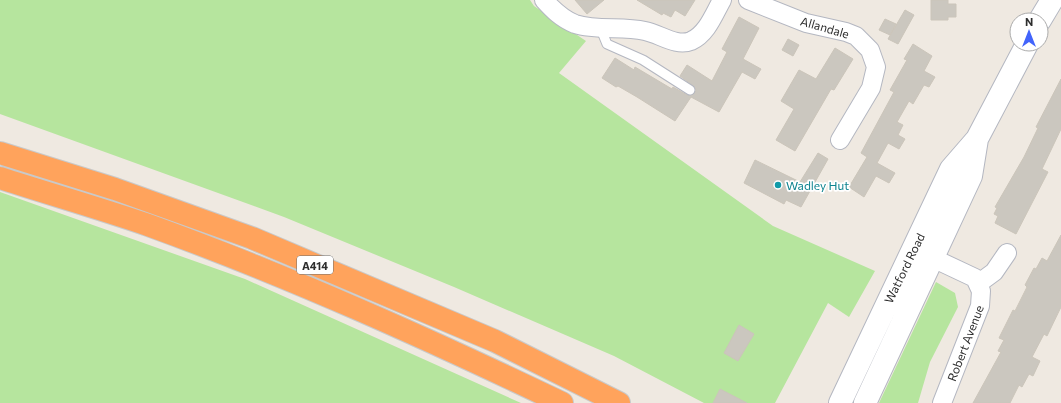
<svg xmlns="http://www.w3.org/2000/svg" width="1061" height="403" viewBox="0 0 1061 403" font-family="Commissioner,sans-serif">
<rect width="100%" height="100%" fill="#efe9e1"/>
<path fill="#b6e59e" d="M0,0h530l4,6 52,35 -27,32 214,153 102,45 -26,46 -21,-14 -53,100h-71l-90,-47 -160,-69 -170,-70 -284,-103z
M0,192l245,87 276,124h-521z
M936,282l19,11 3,14 -28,55 -12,41h-39z"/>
<path fill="#cbc7bf" stroke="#cbc5ba" d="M575,0h29l-17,14z
M637,0h58l-10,16 -10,-6 -4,7 -8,-4 -1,2z
M931,0h17v4h8v13h-8v3h-17z
M905,10l9,5 -16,29 -10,-5z
M739,17l20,11 -16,31 18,10 -6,10 -13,-7 -23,40 -28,-15 -16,24 -38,-24 -19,-11 -2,1 -14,-9 13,-20 19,12 1,-3 37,22 1,-2 14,8h5l4,-4 -1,-4 -15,-11 7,-11 25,16 15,-29 -5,-3z
M885,19l11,5 -6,11 -11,-5z
M788,39l11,6 -6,11 -11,-6z
M913,44l19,12 -8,15 11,6 -6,10 -5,-2 -11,19 -4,-3 -12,21 6,3 -5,10 7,4 -6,10 -11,-6 -11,20 18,10 -6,10 -13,-7 -12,21 -15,-10 18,-30 -6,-4 33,-61 -4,-2 17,-30 -3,-1z
M835,48l18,11 -19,31 -3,-1 -36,62 -19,-11 18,-31 -13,-8 18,-31 17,9z
M1061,79v50l-19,40 6,3 -32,62 -21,-11 3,-7 -4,-2 3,-6 -2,-1 29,-50 14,-29 -2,-1z
M818,153l10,6 -27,48 -15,-7 -2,4 -40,-21 11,-23 45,22z
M1061,235v72l-14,29 -3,-2 -12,23 8,4 -7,15 -4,-2 -7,13 -3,-2 -9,18h-37l28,-51 -3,-1 6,-11 -5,-2 14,-28 2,1 12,-24 -2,-2 9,-17 2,1 6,-11 5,3z
M739,325l15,9 -16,27 -14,-8z
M720,389l27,14h-34z"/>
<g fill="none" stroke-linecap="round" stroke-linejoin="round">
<g stroke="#b4b7c1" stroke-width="11">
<path id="lane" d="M600,27l7,17 36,16 47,30"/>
</g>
<g stroke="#b4b7c1" stroke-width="20">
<path id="street" d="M544,0c9,10 18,19 31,24 22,7 47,2 70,7 15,3 31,16 46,10 16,-7 23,-27 31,-41
M748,0l58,23 40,9 10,4 14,14 6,17 -5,21 -31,52
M922,253l53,25 6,13 -1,15 -38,97
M979,283l15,-11 13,-19"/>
</g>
<g stroke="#b4b7c1" stroke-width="24">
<path id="secondary" d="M1040,20l12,-20
M840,403l111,-234 26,-30 50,-95
M865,403l106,-227 6,-37"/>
</g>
<g stroke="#c9c9c9" stroke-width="24">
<path id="highway" d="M0,153l115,36 137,49 243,103 124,62
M0,178c49,16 99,30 148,47 141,51 278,113 414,178"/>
</g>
<use href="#lane" stroke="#fff" stroke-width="9"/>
<use href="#street" stroke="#fff" stroke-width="18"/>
<use href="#secondary" stroke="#fff" stroke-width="22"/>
<use href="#highway" stroke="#ffa35c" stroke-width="22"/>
</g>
<circle fill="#0f9aa8" stroke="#fff" stroke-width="1.5" cx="778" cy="185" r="4"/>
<g text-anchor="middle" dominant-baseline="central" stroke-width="3.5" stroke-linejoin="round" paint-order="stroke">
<rect fill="#fff" stroke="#6d6d6d" stroke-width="1" x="297" y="256" width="36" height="18" rx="3"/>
<g font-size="11" font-weight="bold" fill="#2e2e2e">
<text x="315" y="265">A414</text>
</g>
<g font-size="12" fill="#2e2e2e" stroke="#fff">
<text transform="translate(825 27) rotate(16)">Allandale</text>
<text transform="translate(904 268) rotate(-64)">Watford Road</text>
<text transform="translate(965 343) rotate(-69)">Robert Avenue</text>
</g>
<g font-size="12" fill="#0d838f" stroke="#fff" text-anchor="start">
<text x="786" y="185">Wadley Hut</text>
</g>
</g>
<g transform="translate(1029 32)"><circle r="19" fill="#ffffff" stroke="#ababab"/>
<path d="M0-3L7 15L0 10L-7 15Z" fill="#4264fb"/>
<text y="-6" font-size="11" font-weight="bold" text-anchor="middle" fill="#2e2e2e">N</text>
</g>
</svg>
